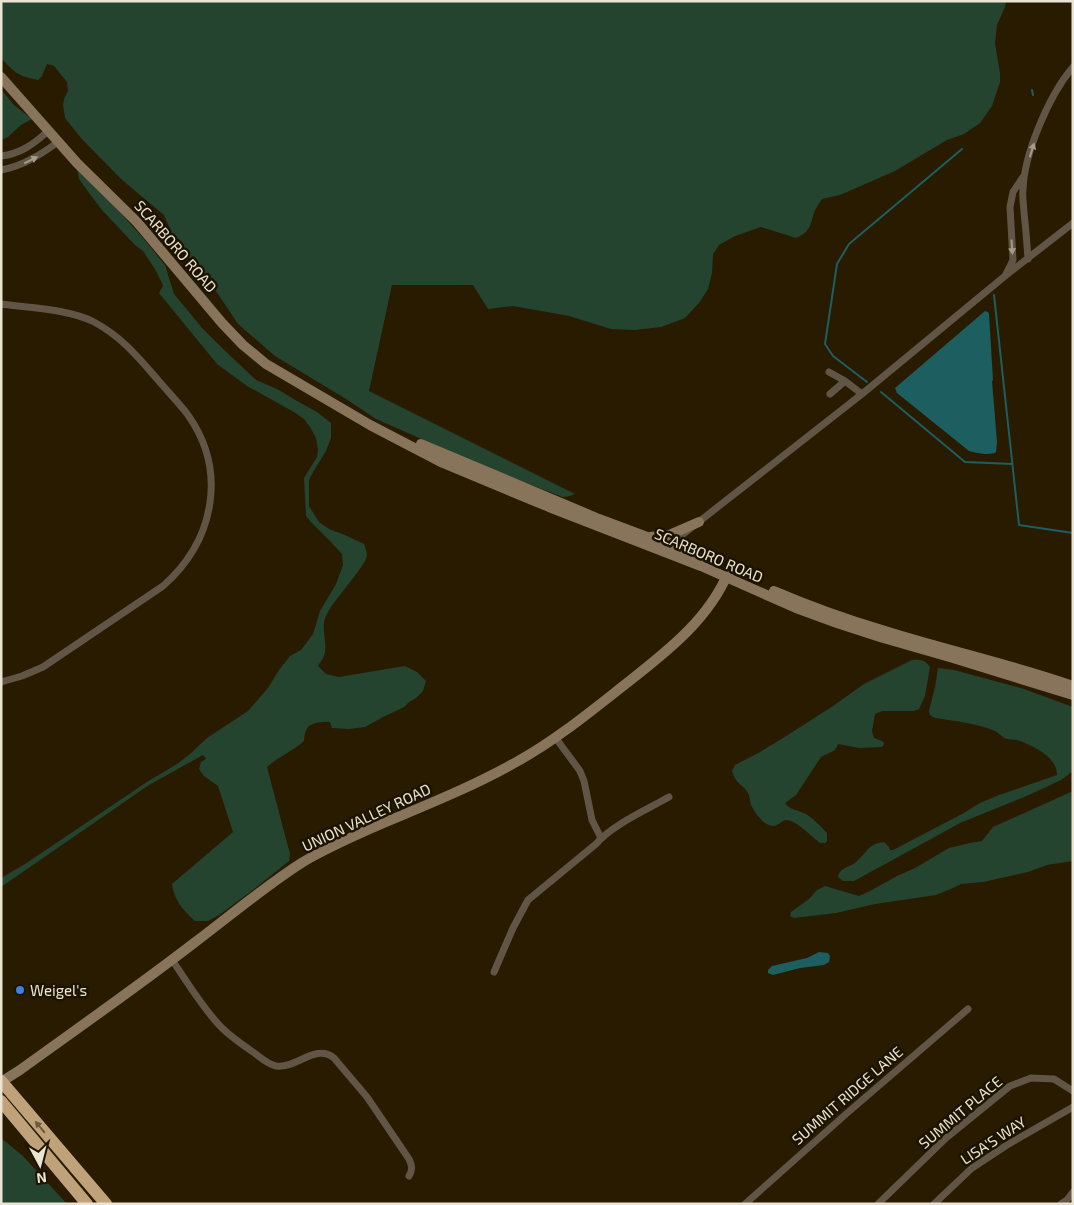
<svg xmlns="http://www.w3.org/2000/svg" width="1074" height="1205" viewBox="0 0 1074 1205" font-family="'Exo 2',sans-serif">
<rect width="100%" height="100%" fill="#281b00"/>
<path fill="#24442f" d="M1,1h1005l-1,6 -8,18 -2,18 5,30v9l-8,24 -12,17 -16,11 -17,6 -52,31 -55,24 -18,4c-3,4 -6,9 -8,14 -4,13 -4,19 -18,25l-35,-11 -26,9 -16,9 -6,9 -1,19 -4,16 -9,14 -14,15 -24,9 -26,3 -24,-1 -42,-13 -56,-10 -25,3 -15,-24h-81l-23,106 206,103 -5,2 -7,1 -73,-28 -114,-50 -30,-20 -71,-43 -37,-32 -20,-30 -29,-37 -16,-21 -9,-21 -43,-36 -40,-41 -16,-20 -2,-13 1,-6 4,-8 -1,-9 -13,-16 -7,-2 -5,12 -4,4c-20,-4 -23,-7 -37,-22z
M1,89l13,16 18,14 -11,6 -13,12 -7,3z
M77,169l13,10 53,59 22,27 9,29 29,35 17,17 36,34 21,9 20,12 20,11 14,11v15l-5,13 -13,21 -4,8v26l10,16 10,7 16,6 19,9c1,3 3,8 3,12 -1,9 -34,45 -40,58 -7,12 0,25 -2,38 -1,6 -4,9 -7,14l8,8 13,3 66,-11 12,6 9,9 -3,10 -7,7 -7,4 -5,5 -21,10 -18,10 -16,2 -17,-1 -2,-6c-17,0 -25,1 -26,19 -11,10 -26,16 -37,26l23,87 -1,7 -40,32 -30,22 -11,6h-13c-12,-11 -21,-21 -23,-37l61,-52 -15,-46 -14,-10 -5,-7 2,-7 5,-3 -3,-4 -54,30 -148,102v-9l24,-14 122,-82 30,-18 13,-10 17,-16 41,-27 20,-23 11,-18 11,-14 11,-6 12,-16 7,-23 16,-27 7,-19 -1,-11 -12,-13 -19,-19 -5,-6 -2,-38 13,-21 1,-7 -2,-12 -6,-11 -6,-8 -10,-7 -47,-26 -30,-22 -58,-71 4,-7 -1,-3 -7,-14 -12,-18 -8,-6 -33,-35 -10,-13 -13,-18z
M912,660c8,-1 13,0 18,7l-5,29 -6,13 -5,2h-32l-7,3 -3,17 2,7 8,3 2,2 -1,3 -2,1 -22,1 -21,-4 -3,6 -14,7 -25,38 -11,8c4,7 14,7 21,11 8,5 14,12 21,19v8l-2,2h-5c-8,-6 -23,-22 -33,-23 -6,0 -8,6 -14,6 -10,-1 -18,-13 -22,-21 -1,-4 -1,-8 -3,-12 -5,-9 -12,-8 -16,-22l3,-6 25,-13 23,-14 50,-32 31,-22z
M938,668l16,2 70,19 49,18 -1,65 -11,8 -32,15 -69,28 -29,16 -77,42h-11l-5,-4c2,-10 11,-9 18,-15 11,-9 11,-18 28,-20l5,5 1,3h3l69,-36 18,-11 19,-8 58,-20c0,-18 -22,-28 -37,-34 -5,-2 -11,-1 -16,-3 -3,-2 -5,-5 -9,-7 -19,-8 -40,-10 -60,-13l-5,-3 -1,-4 6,-24z
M1073,791v70l-26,4 -19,7 -45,10 -22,2 -8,4 -17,7 -61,9 -39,9 -42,5 -4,-2 1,-4 18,-13 8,-9 8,-4 34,10 11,-5 27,-15 18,-8 34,-20 21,-5 12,-2 11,-14z
M1,1138l22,18 44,48h-66z"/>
<path fill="#1d5f60" d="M985,311l3,1 1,2 4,66 -1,1 5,61 -1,10c-6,4 -20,1 -27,-1l-72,-58 -2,-5z
M819,952l9,1 2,3 -1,6 -5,3 -24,3 -27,7 -5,-2v-3l4,-4 35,-8z"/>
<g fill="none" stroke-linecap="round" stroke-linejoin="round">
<path stroke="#1d5f60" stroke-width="2" d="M1032,90l1,5
M994,295l25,230 54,8
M867,382l-34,-26 -8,-12 12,-80 12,-20 113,-95
M881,392l84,70 47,2"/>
<path stroke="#615545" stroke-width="7" d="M1,156c19,-2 33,-12 47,-25
M1,170c22,-4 39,-15 57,-28
M1028,259c-1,-15 -2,-30 -4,-46 0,-7 -2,-15 -1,-23 1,-36 26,-95 50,-123
M1006,274l7,-14 -3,-53 3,-15 10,-15
M1,304c29,4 68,5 93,18 28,15 44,35 64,58 10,12 21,23 30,35 40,57 26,126 -25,171l-120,81 -21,9 -21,6
M829,372l16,9 17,13
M830,394l15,-13
M670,548l3,-4 9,-9 180,-141 143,-118 68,-53
M555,737l25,34 4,10 8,39 9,18
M172,960c16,23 31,49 50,68 9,9 21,17 31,24 7,5 14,12 23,14 21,3 39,-23 58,-8l33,39 42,62c3,7 4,10 0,17
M494,972l19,-44 15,-28 68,-56c16,-19 50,-34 73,-47
M745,1204l101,-90 122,-105
M878,1204l68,-66 64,-52 21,-8 23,1 19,12
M934,1204l38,-36 35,-23 66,-38
M1061,1204l6,-4 6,-8"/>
<path stroke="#87745b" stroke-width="10" d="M1,77l76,86 60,59 85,101 21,22 23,19 104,61 73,38 106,44 152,59 95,42 41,15 43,14 73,21 120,37
M421,444l178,75 72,27 30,13
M650,537l19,-2 30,-13
M774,591c35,15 71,28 108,39 63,20 128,34 191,56
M1,1082l19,-12c58,-42 117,-83 174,-127 36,-27 71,-57 109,-81 27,-16 55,-28 83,-40 45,-19 90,-37 132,-61 40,-22 78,-54 114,-82 38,-30 77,-61 96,-106"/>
<path stroke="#c0a27a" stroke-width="12" d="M1,1081l105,123
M1,1101l86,103"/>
</g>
<defs><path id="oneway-solid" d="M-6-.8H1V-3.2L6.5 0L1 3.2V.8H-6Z" transform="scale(1.25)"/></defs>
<g fill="#a69c8c">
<use href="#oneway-solid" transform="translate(1032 150) rotate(-73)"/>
<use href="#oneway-solid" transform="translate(31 160) rotate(-26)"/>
<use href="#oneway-solid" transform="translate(1012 247) rotate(86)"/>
</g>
<use fill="#6e5a3d" href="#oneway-solid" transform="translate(40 1127) rotate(-130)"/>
<circle fill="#3f7fe0" stroke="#1c1300" stroke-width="2" cx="20" cy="990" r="5"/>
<g text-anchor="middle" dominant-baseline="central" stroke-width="5" stroke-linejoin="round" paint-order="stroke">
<g font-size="15" fill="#ece4d3" stroke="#1c1300">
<text transform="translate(176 246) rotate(49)">SCARBORO ROAD</text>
<text transform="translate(709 555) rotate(23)">SCARBORO ROAD</text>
<text transform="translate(366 817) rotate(-25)">UNION VALLEY ROAD</text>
<text transform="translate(847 1095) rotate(-41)">SUMMIT RIDGE LANE</text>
<text transform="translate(960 1112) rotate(-40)">SUMMIT PLACE</text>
<text transform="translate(993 1140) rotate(-33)">LISA'S WAY</text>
</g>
<g font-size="15" fill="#ece4d3" stroke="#1c1300" text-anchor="start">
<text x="30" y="990">Weigel's</text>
</g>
</g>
<rect width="1074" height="1205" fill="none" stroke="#ece4d3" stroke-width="5"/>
<g transform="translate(40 1165) rotate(173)" stroke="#1c1300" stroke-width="4" paint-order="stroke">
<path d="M0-4L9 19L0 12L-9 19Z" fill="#ece4d3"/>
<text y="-8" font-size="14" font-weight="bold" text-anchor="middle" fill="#ece4d3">N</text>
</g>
</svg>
